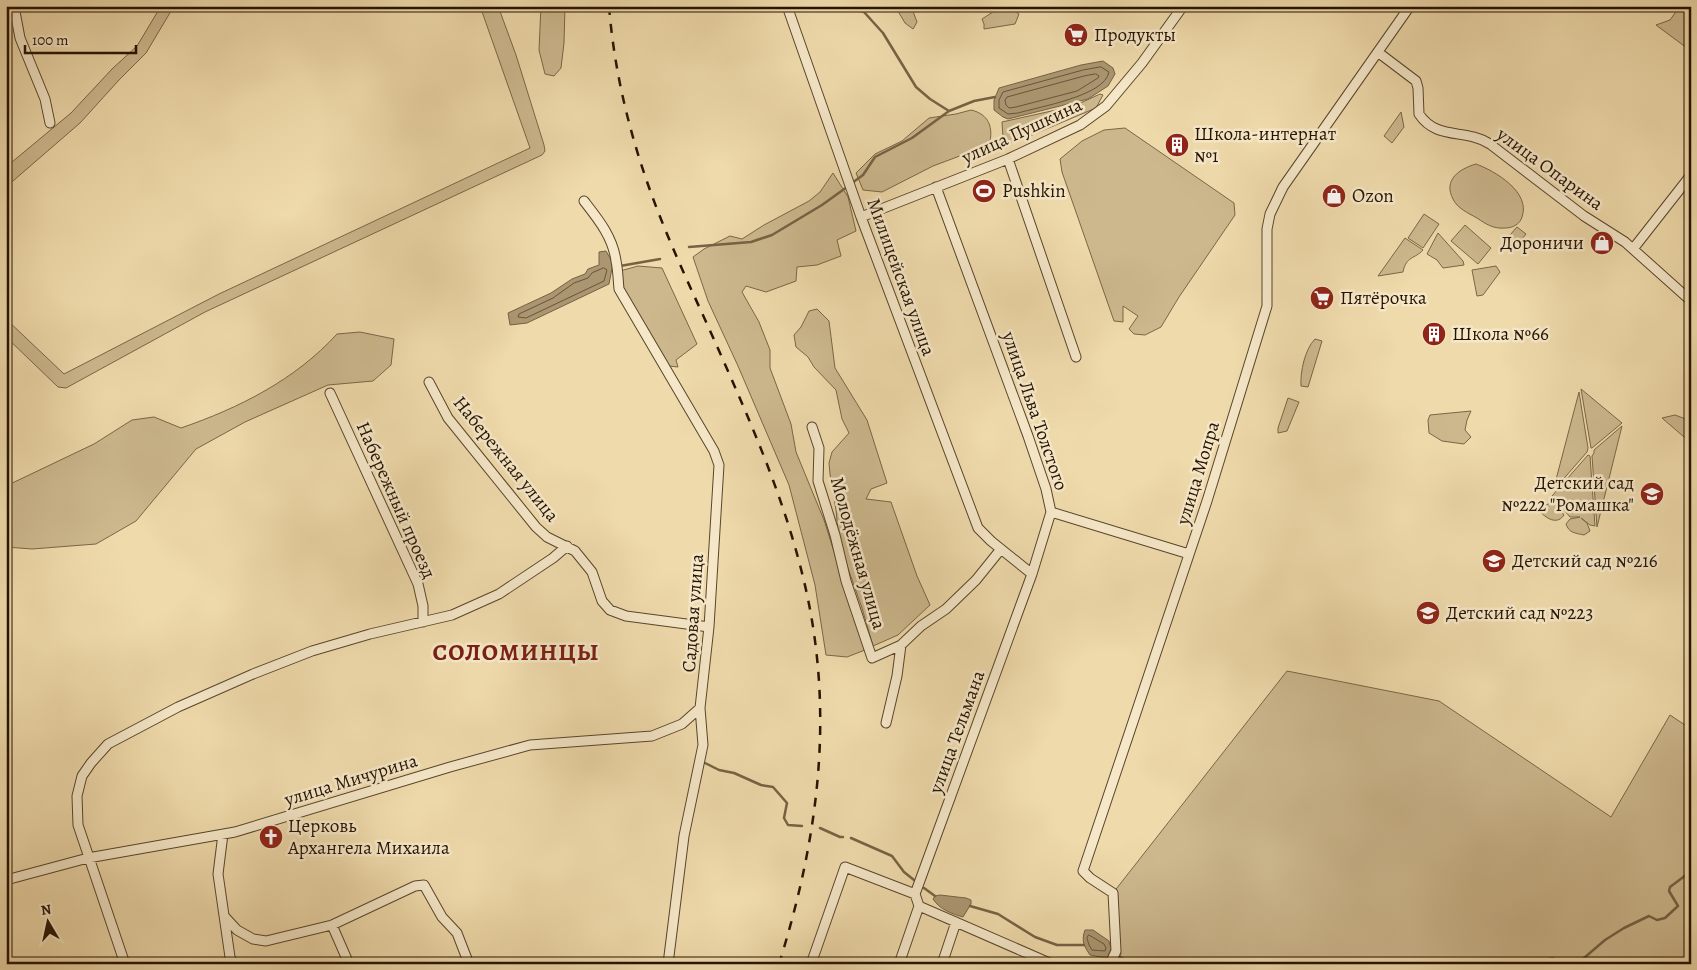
<svg xmlns="http://www.w3.org/2000/svg" width="1697" height="970" viewBox="0 0 1697 970" font-family="Alegreya,serif">
<rect width="100%" height="100%" fill="#efdaab"/>
<filter id="stains"><feTurbulence type="fractalNoise" baseFrequency=".004" numOctaves="4"/><feColorMatrix values="0 0 0 0 .2 0 0 0 0 .09 0 0 0 0 .02 0 0 0 .5 -.17"/></filter>
<radialGradient id="worn" r=".72"><stop offset=".6" stop-color="#630" stop-opacity="0"/><stop offset="1" stop-color="#630" stop-opacity=".3"/></radialGradient>
<path fill="#cdb88e" stroke="#796647" d="M161,6h13l-28,47 -27,27 -39,43 -74,64v-20l65,-54 41,-44 25,-23z
M480,6h18l18,49 28,90 1,6 -3,4 -337,157 -139,76 -8,-1 -52,-50v-18l58,55 155,-80 311,-146z
M541,6h24l-1,37 -3,25 -7,8 -9,-2 -6,-24z
M895,6h16l6,16 -4,7 -8,-6z
M1680,6h11v45l-35,-26 14,-5z
M1011,8l8,6 -4,10 -31,5v-5l-2,-5 14,-9z
M1100,94l3,1 -7,13 -83,35 -10,-6 -1,-15 72,-16z
M971,110c18,4 23,18 18,35l-56,21 -51,26 -19,-2 -7,-17 19,-19 27,-13 27,-23 27,-4z
M1401,112l3,15 -12,16 -8,-7z
M1125,128l109,75 1,12 -56,82 -18,30 -16,8 -11,-1 -5,-5 9,-13 -15,-10v16l-9,-1 -52,-149 -2,-13 22,-18 22,-11z
M1476,164c19,7 55,28 46,53 -2,7 -9,11 -17,11 -12,1 -19,-4 -28,-10 -9,-5 -20,-10 -24,-19 -10,-19 6,-30 23,-35z
M833,173l15,24 8,34 -19,9 4,16 -24,9 -20,2 -1,14 -30,11 -20,-6 -4,6 17,30 11,28v18l21,56 5,28 28,68 41,130 -18,7 -21,-2 -11,-70 -26,-100 -51,-119 -30,-65 -15,-44 11,-8 26,-13 12,3 22,-14 45,-24 11,-9z
M1424,214l15,10 -16,24 -15,-10z
M1465,225l26,23 -13,16 -27,-23z
M1517,227l9,7 -14,17 -9,-8z
M1438,233l25,28 1,4 -21,3 -6,-8 -10,-6z
M1405,238l18,12c-8,9 -17,6 -20,22l-25,4z
M638,266l24,2 35,76 -21,16 2,7 -9,-1 -45,-77 -4,-18z
M1496,266l4,6 -17,23 -6,1 -5,-26z
M817,309l12,12 6,47 32,52 20,63 -16,6 -5,10 25,3 26,74 13,29 -32,30 -25,11 -11,-38 -23,-65 -3,-33 -6,-36 -1,-11 3,-11 17,-19 -7,-14 -6,-29 -22,-23 -6,-10 -12,-10 -2,-12 7,-8 8,-16z
M360,332l34,7 -3,26 -18,16 -45,4 -83,37 -49,27 -60,72 -40,23 -64,5 -26,-2v-61l88,-42 38,-24 22,-3 27,11c58,-20 114,-48 156,-94z
M1315,339l7,2 -14,46 -7,-1c-1,-14 4,-37 14,-47z
M1581,389l41,34 -30,25h-1z
M1579,392l9,56 -1,4 -34,39z
M1288,398l11,4 -12,29 -9,2v-5z
M1471,411l-4,9 -2,10 6,7 -7,7 -22,-3 -13,-8 -1,-13 2,-5z
M1675,415l16,6v22l-29,-25z
M1622,426l-25,101 -5,-71 2,-3v-3z
M1588,455l2,1 5,70 -5,-1 -9,-7 6,5 3,8 -6,4c-9,-2 -15,-2 -18,-11l4,-5 10,-2h-10l-18,-21z
M1554,502l10,13c-8,12 -21,1 -27,-7z
M1287,671l152,30 172,116 59,-102 21,14v235h-574l4,-10 -8,-61z"/>
<path fill="#aa9671" stroke="#756244" d="M1103,61l10,7 2,6 -7,12 -20,13 -80,20 -5,-2 -9,-7v-10l5,-12 82,-23z
M606,251l7,12 -4,21 -82,39 -17,2 -2,-12 43,-20 21,-14 13,-5 3,-5 11,-4v-13z
M940,895l26,3 5,2v4l-8,13c-11,-3 -24,-8 -30,-18l2,-3z
M1085,930h8l16,11 2,8 -4,9 -17,-3c-6,-9 -9,-14 -5,-25z"/>
<g fill="none" stroke-linecap="round" stroke-linejoin="round">
<path stroke="#685438" stroke-width="1" d="M1101,67l8,5c-4,24 -71,35 -91,41l-10,1 -9,-6v-8l4,-8 80,-22z
M1096,74l3,2 -1,2 -21,13 -61,16 -7,1 -3,-3 -1,-5 2,-3 77,-21z
M604,268l3,2 -3,11 -78,37 -8,-1 1,-3 34,-16 21,-15 14,-5 4,-5z
M1089,935l15,9 2,4 -1,3 -13,-1 -3,-5 -2,-7z"/>
<path stroke="#756244" stroke-width="2.5" d="M846,6l18,6 19,21 33,54 14,12 19,12
M852,183l11,-8 12,-18 37,-19 37,-27 25,-10 21,-4
M689,247l62,-5 21,-7 50,-30 25,-18
M620,266l40,-7
M705,763l14,7 15,3 27,12 12,2 14,16 -3,15 4,7 14,1
M820,828l20,9h3
M1691,828l-2,13 2,15
M851,838l41,18 12,16 10,8
M924,888l11,8
M970,906l28,8 37,23 22,8h27
M1120,957l14,7
M1544,964l4,-5 4,-1 17,6
M1577,964l28,-24 19,-12 25,-12 8,4 8,-2 13,-12 -9,-15 1,-4 16,-12 5,-18"/>
<g stroke="#58452b" stroke-width="11">
<path id="street" d="M14,6l6,32 25,61 5,24
M787,6l74,211 117,311 13,13 41,33
M1379,53l37,28 2,7 1,26c18,27 46,14 71,30l94,72 41,26 66,59
M1008,159l68,198
M936,187l92,249 18,53 5,23 138,42
M584,201c14,18 29,36 32,60 2,9 2,18 3,28l95,162 5,14 -10,162 -9,81 3,37 -19,91 -16,128
M861,217l147,-58 72,-34 26,-19 36,-43 41,-57
M1633,249l58,-74
M429,382l19,36 88,109 11,10 28,14 17,21 10,29 8,9 16,6 83,11
M330,393l88,191 5,22v16
M812,427l7,21 -1,33 17,54 11,46 26,77 29,-13
M886,723l11,-47 4,-31 20,-19 25,-17 30,-29 25,-31
M223,834l-5,40 12,83 3,7
M6,880l82,-22 147,-26 215,-65 80,-22 122,-9 30,-12 18,-16
M919,906l133,58
M225,917l12,13 16,9 13,2 66,-16 83,-39 9,-1 18,32 15,16 12,31
M332,925l17,39
M125,964l-47,-139 -1,-29 5,-20 9,-13 17,-19 70,-37 75,-33 59,-23 58,-17 82,-19 47,-21 54,-36 14,-12
M811,964l34,-97 70,27
M899,964l20,-58 -4,-12 117,-320 19,-62
M942,964l14,-42
M1110,964l6,-13 -3,-58 -23,-15 -7,-7 124,-370 60,-195v-77l3,-15 13,-27 127,-181"/>
</g>
<use href="#street" stroke="#f5e7c8" stroke-width="9"/>
<path stroke="#251300" stroke-width="2.5" stroke-dasharray="9 9" stroke-linecap="butt" d="M609,6c6,77 27,153 56,223 17,42 37,83 55,124 31,70 62,141 81,216 35,135 19,264 -22,395"/>
</g>
<defs>
<g id="supermarket-disc" transform="scale(1.25)"><circle r="9.5" fill="#8f2418" stroke="#f5e7c8"/><path d="M-6-5.5h2.5l.6 2H6L4.5 2H-2.5L-4.4-4H-6ZM-1.5 3.2a1.3 1.3 0 1 0 .1 0ZM3 3.2a1.3 1.3 0 1 0 .1 0Z" fill="#fff"/></g>
<g id="building-disc" transform="scale(1.25)"><circle r="9.5" fill="#8f2418" stroke="#f5e7c8"/><path d="M-4-6H4V6H1V3H-1V6H-4ZM-2.5-4.3h1.7v1.8h-1.7ZM.8-4.3h1.7v1.8H.8ZM-2.5-1h1.7V.8h-1.7ZM.8-1h1.7V.8H.8Z" fill="#fff"/></g>
<g id="stadium-disc" transform="scale(1.25)"><circle r="9.5" fill="#8f2418" stroke="#f5e7c8"/><path d="M0-5a6.5 5 0 1 0 0 10a6.5 5 0 1 0 0-10ZM-3.5-1.8h7v3.6h-7Z" fill="#fff"/></g>
<g id="shop-disc" transform="scale(1.25)"><circle r="9.5" fill="#8f2418" stroke="#f5e7c8"/><path d="M-5-2.5h2.3a2.7 3.5 0 0 1 5.4 0H5L5.5 6h-11ZM-1.5-2.5h3a1.5 2.3 0 0 0-3 0Z" fill="#fff"/></g>
<g id="school-disc" transform="scale(1.25)"><circle r="9.5" fill="#8f2418" stroke="#f5e7c8"/><path d="M0-5L7-2L0 1L-7-2ZM-4 1L0 2.5L4 1V4Q0 6-4 4Z" fill="#fff"/></g>
<g id="church-disc" transform="scale(1.25)"><circle r="9.5" fill="#8f2418" stroke="#f5e7c8"/><path d="M-1.2-6h2.4v3.5h3.3v2.4h-3.3V6h-2.4V-.1h-3.3v-2.4h3.3Z" fill="#fff"/></g>
</defs>
<g fill-rule="evenodd">
<use href="#supermarket-disc" x="1076" y="35"/>
<use href="#building-disc" x="1177" y="145"/>
<use href="#stadium-disc" x="984" y="191"/>
<use href="#shop-disc" x="1334" y="196"/>
<use href="#shop-disc" x="1602" y="243"/>
<use href="#supermarket-disc" x="1322" y="298"/>
<use href="#building-disc" x="1434" y="334"/>
<use href="#school-disc" x="1652" y="494"/>
<use href="#school-disc" x="1494" y="561"/>
<use href="#school-disc" x="1428" y="613"/>
<use href="#church-disc" x="271" y="837"/>
</g>
<g text-anchor="middle" dominant-baseline="central" stroke-width="5" stroke-linejoin="round" paint-order="stroke">
<g font-size="19" fill="#251300" stroke="#f5e7c8" text-anchor="start">
<text x="1094" y="35">Продукты</text>
<text x="1194" y="134">Школа-интернат<tspan x="1194" dy="22">№1</tspan></text>
<text x="1002" y="191">Pushkin</text>
<text x="1352" y="196">Ozon</text>
<text x="1584" y="243" text-anchor="end">Дороничи</text>
<text x="1340" y="298">Пятёрочка</text>
<text x="1452" y="334">Школа №66</text>
<text x="1634" y="483" text-anchor="end">Детский сад<tspan x="1634" dy="22">№222 "Ромашка"</tspan></text>
<text x="1512" y="561">Детский сад №216</text>
<text x="1446" y="613">Детский сад №223</text>
<text x="288" y="826">Церковь<tspan x="288" dy="22">Архангела Михаила</tspan></text>
</g>
<g font-size="19" fill="#251300" stroke="#f5e7c8">
<text transform="translate(1022 131) rotate(-25)">улица Пушкина</text>
<text transform="translate(1550 169) rotate(36)">улица Опарина</text>
<text transform="translate(901 277) rotate(70)">Милицейская улица</text>
<text transform="translate(1035 411) rotate(71)">улица Льва Толстого</text>
<text transform="translate(506 459) rotate(51)">Набережная улица</text>
<text transform="translate(1198 473) rotate(-73)">улица Мопра</text>
<text transform="translate(396 500) rotate(66)">Набережный проезд</text>
<text transform="translate(858 553) rotate(74)">Молодёжная улица</text>
<text transform="translate(693 613) rotate(-86)">Садовая улица</text>
<text transform="translate(957 732) rotate(-70)">улица Тельмана</text>
<text transform="translate(351 780) rotate(-17)">улица Мичурина</text>
</g>
<g font-size="24" font-weight="bold" letter-spacing="1" fill="#7a1f14" stroke="#f5e7c8">
<text x="516" y="652">СОЛОМИНЦЫ</text>
</g>
</g>
<rect width="1697" height="970" fill="none" stroke="#efdaab" stroke-width="25"/>
<rect x="8" y="8" width="1682" height="955" fill="none" stroke="#251300" stroke-width="2.5"/>
<rect x="12" y="12" width="1672" height="945" fill="none" stroke="#251300"/>
<g transform="translate(48 922) rotate(351)" stroke="#f5e7c8" stroke-width="4" paint-order="stroke">
<path d="M0-4L9 19L0 12L-9 19Z" fill="#251300"/>
<text y="-8" font-size="14" font-weight="bold" text-anchor="middle" fill="#251300">N</text>
</g>
<path d="M25 45v8h111v-8" fill="none" stroke="#251300" stroke-width="2.5"/>
<text x="32" y="45" font-size="15" fill="#251300" stroke="#f5e7c8" stroke-width="4" paint-order="stroke">100 m</text>
<rect width="100%" height="100%" filter="url(#stains)"/>
<rect width="100%" height="100%" fill="url(#worn)"/>
</svg>
